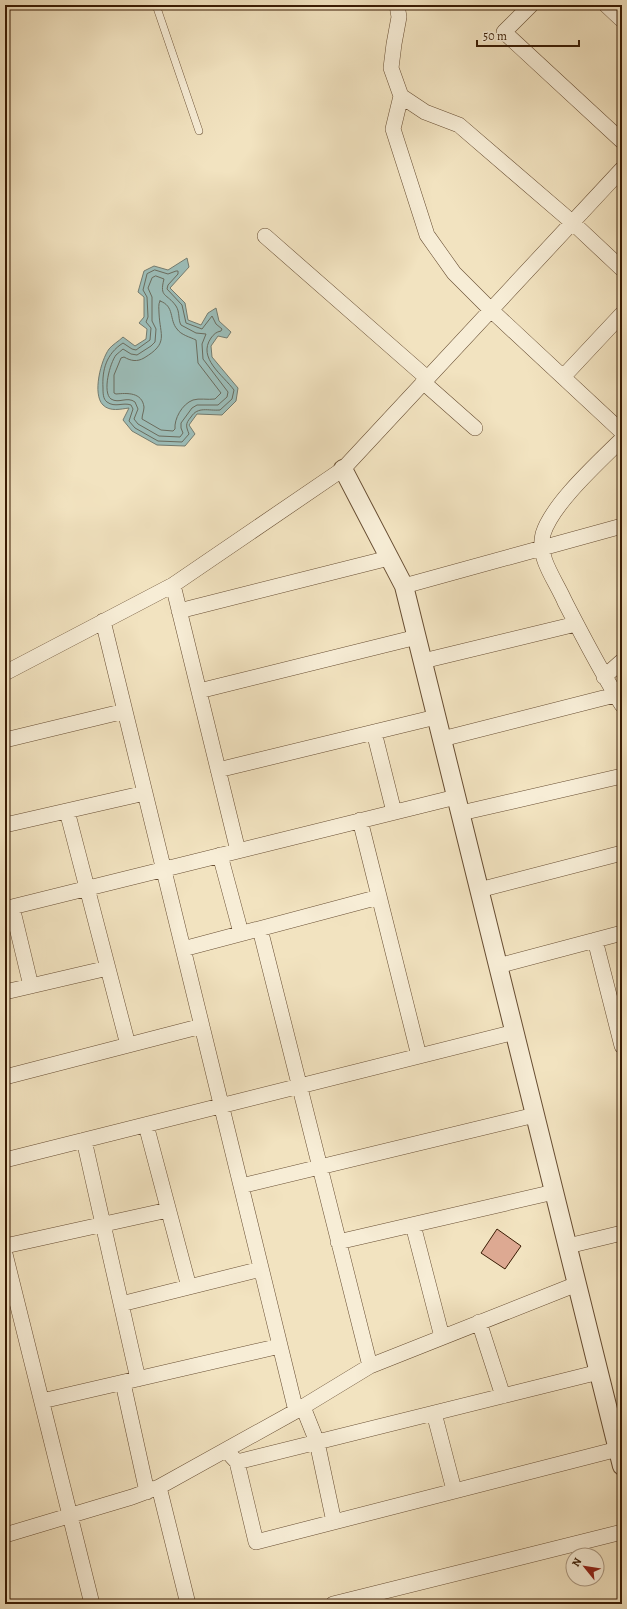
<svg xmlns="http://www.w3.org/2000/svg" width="627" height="1609" viewBox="0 0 627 1609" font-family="Alegreya,serif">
<rect width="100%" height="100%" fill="#f2e3c0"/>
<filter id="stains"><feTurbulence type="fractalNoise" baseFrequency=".005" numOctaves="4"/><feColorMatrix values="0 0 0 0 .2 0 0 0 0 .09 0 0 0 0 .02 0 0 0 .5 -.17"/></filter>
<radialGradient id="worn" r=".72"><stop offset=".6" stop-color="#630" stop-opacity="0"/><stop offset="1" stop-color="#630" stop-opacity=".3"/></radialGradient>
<path fill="#9cbdb8" stroke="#747c70" d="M187,258l2,9 -19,21 15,15 3,17 13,5 7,-12 8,-5 3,13 12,11 -4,6 -9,-2 -7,10 1,11 26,31 -2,13 -14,14 -25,-1 -8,11 6,9 -10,12 -28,-1 -25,-14 -9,-11 6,-12c-8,1 -19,4 -26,-3 -11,-11 -2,-45 6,-56 3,-4 10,-8 14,-12l12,9 11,-7 1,-10 -8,-6 5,-6v-20l-6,-5 6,-21 10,-5 14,4z"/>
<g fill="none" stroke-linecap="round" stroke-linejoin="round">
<path stroke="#6a6c5e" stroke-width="1" d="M155,270l13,4 8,-3h2v3l-10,11 -1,4 15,16 4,18 16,6 10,-13 4,8 6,5 -1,2c-5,1 -7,3 -10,7 -14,20 12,37 23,52l-2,9 -12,11c-12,1 -22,-4 -29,7 -6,7 -5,9 -2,17l-7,8 -24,-1 -23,-13 -6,-7 4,-12 -2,-4c-8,-3 -16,3 -24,-3 -4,-3 -4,-9 -4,-14 -1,-18 3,-34 20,-45l9,6 4,1 14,-10 1,-12 -5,-6 2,-5 -1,-20 -4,-7 4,-16z
M156,276l8,3c-5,19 3,14 12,27 4,6 2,14 5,19l15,8 10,1 -4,10 1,15 25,33 -1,5 -9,8h-21l-5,3 -11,15v5l2,5 -3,4 -21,-1 -21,-12 -4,-5 4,-10 -3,-7c-8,-6 -16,2 -24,-3 -9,-7 -1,-36 5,-44 2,-2 5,-4 7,-6l8,5 6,1 14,-9 4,-4 1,-13 -4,-8v-24l-4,-9 4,-10z
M160,301c15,5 9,19 17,28 4,6 13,8 19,11l2,23 23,30 -6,6c-7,1 -16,-1 -22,1 -11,4 -19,19 -18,29l-2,2 -12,-1 -19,-11c0,-4 2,-8 2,-12 -2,-15 -17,-14 -28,-13l-2,-1v-18l7,-17 3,-1c7,4 13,5 20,1 25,-15 16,-22 15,-45 0,-4 -1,-9 1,-12z"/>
</g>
<path fill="#dda992" stroke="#391b03" d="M497,1229l24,17 -16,23 -24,-16z"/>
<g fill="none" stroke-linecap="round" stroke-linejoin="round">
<g stroke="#674d32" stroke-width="8">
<path id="service" d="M156,5l43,126"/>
</g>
<g stroke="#674d32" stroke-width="16">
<path id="minor" d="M397,5l2,12 -5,27 -3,24 10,28 -8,33 34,106 27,38 37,37 131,122
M531,5l-27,27 118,109
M606,5l16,15
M401,96l24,16 34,13 114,98 49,46
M265,236l162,142
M563,377l59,-63
M423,382l52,46
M622,439c-23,23 -70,65 -79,95 -2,8 -1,19 2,27 5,14 14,27 20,41 18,35 36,70 57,103
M173,585l65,266
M404,586l218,-60
M179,611l210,-53
M103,621l193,790
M423,661l153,-37
M5,673l168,-88 170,-116 279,-300
M604,677l18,-16
M199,691l218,-54
M374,732l20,80
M442,739l173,-44
M5,740l120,-29
M218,770l218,-53
M67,811l61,234
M461,813l161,-37
M360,820l59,236
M5,825l140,-32
M220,855l21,78
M479,890l143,-37
M260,929l110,437
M595,940l27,106
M183,949l196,-52
M498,966l124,-33
M31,986l-19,-79 444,-110
M5,992l103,-24
M5,1077l197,-51
M146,1125l43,162
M84,1140l54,239
M5,1160l510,-128
M241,1186l294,-71
M413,1225l29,112
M338,1242l216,-50
M5,1246l163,-36
M568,1246l54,-13
M5,1254l87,350
M121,1304l140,-35
M479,1322l24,74
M123,1383l24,109
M42,1401l238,-55
M303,1407l14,35 17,80
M434,1413l20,77
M226,1450l11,12 19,80 362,-93
M237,1462l362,-90
M159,1487l29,117
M5,1535l127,-38 27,-10 137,-76 74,-45 207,-82
M333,1604l289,-72"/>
</g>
<g stroke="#674d32" stroke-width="20">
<path id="tertiary" d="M343,469l61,117 218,880"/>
</g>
<use href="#service" stroke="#f7edd6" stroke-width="7"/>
<use href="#minor" stroke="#f7edd6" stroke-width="15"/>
<use href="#tertiary" stroke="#f7edd6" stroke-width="18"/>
</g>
<rect width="627" height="1609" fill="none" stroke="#f2e3c0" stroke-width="20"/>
<rect x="6" y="6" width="615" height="1597" fill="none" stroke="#391b03" stroke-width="2"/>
<rect x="10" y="10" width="607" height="1589" fill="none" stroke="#391b03"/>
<g transform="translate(585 1567) rotate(300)"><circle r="19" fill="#f7edd6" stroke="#ab9982"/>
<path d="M0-3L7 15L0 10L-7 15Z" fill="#8f2418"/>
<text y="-6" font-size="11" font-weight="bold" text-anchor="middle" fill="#391b03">N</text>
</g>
<path d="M477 40v6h102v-6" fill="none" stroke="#391b03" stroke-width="2"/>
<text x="483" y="40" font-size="12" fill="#391b03" stroke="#f7edd6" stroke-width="3" paint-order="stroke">50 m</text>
<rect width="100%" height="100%" filter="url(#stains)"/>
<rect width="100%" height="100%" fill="url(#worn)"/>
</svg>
